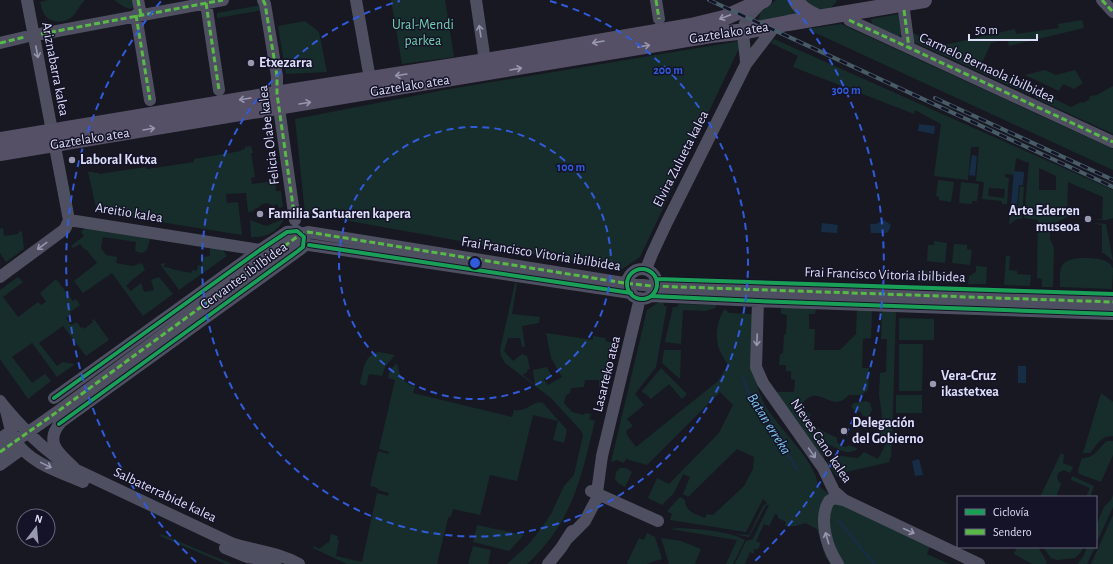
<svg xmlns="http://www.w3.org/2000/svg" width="1113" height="564" viewBox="0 0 1113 564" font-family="'Alegreya Sans',sans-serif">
<rect width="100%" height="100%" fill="#181822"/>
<path fill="#172d2b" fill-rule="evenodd" d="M48,0h37c-5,4 -7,11 -11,15 -8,9 -24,9 -30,-1 -2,-4 -3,-9 -4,-12z
M114,0h22l-1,5 -4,4 -7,-2z
M391,0h54l9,57 -52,7z
M776,0h15l10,17 -44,7 4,-12z
M802,0h35c-3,7 -9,9 -16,11z
M262,5l1,5 -46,8v-5z
M899,14l3,20 -4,2 -26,-12 -1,-5z
M1082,20l2,8 -75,18 -2,-7 -16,4 -9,20 4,2v2l47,22 -3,6 -118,-54 -1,-9 29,14 75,-17 1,5 43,-6 -1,-4z
M305,21l14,11 8,40 -41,2 -8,-48z
M841,24l272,125v21l-306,-141z
M774,39l339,151v28l-7,2h-13l9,-1 1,-22 -35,-15 -1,35 -14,7 -3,9v6l4,9 -1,39h-11v-8l-5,-1 1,-58 -14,-2 5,-55 -13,-5 -2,17 -9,-1v3l4,1 -2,26h-5v-3l-20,-2 2,-17 -8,-1 3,-34h-8l-3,33 -34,-4 7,-52 -26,-14 -1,4 -121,-47 5,-11 -27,-13zM1039,168l17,8v14h-17zM989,188l16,1 -1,9 -16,-2z
M740,41v5l-100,211 -19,13 -316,-57 -10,-94 149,-29z
M1045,70l11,5 19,-5 8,13 -9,6 -11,-5 -4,7 -34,-16z
M1113,86v48l-78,-36 3,-7 33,16 10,-5 2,1 7,-4 -1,-2 5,-2 1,1z
M251,146l2,7h-2l4,24 -4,1 1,6 23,-3 1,10h5l2,16 -4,1 -2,-4 -4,2 -5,-3 -6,1 -4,4 -4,1v2l-6,1 -2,-19 -20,1 1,9 11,-1 4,33 -145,-23 -9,-40h6v1h5v1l47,-7 1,2 47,-7v-3l47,-8v-1l4,-1v-2z
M938,180l16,2 -3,20 -12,-2v-3l-3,-1z
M961,182l18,2 -2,17h-5v3l-13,-1z
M1020,186l4,1 -2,32h-5l-8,6 2,-19h7z
M284,219c-7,14 -19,19 -33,18l-1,-17 16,6z
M1092,223l14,1 7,37 -9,-8h-2v-28z
M3,228l1,8 14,-2 1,-2 3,-1 2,18 -18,13 -6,-9v-24z
M85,228l65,11 -3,11 -5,3 -7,-2 1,-9 -33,-5 -2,11 5,7 11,2 -1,6 16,3 10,-3 3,7 -13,10 -6,6 5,5 10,-8 3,9 10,-2 -3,-10 8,-3 14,17 -30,22 -31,-43 -29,20 -9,-12 23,-18 -11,-14 -1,1 -5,-6 -7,4 -2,-2 13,-10 -3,-4z
M934,241l13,2 -2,20 -18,-2 1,-16h6z
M954,244l13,1v4l5,1 -2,15 -18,-2z
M210,248l13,2 4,6 -48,34 -19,-26 5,-1 -1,4 7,1v1l20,4 1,-3 5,1 1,-6 3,1 2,-9 7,-1z
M1006,256h4l-1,14 8,1v3l14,1 -1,11 -26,-1z
M1081,258c9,0 29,-1 32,11 0,6 -1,14 -1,20l-52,-2c0,-19 -2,-27 21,-29z
M976,266l11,1 -1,17h-18l1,-8 7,-4z
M921,270l39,5v8l-41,-1z
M18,277l5,5 -20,15 15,20 20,-15 3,3 5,-3 -6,-9 16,-14 17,22 3,-2 4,6 -10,7 1,2 -5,4 5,7 6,-3 4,6 2,-1 1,2 9,-7 -1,-2 2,-1 15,21 -23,16 -23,-30 -24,17 18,23 5,-4 13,2 -18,13 -25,-34 -20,14 20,26 13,-9 6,7 -23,18 -28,-40v-69z
M515,283h2l-5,31 28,3 -1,6 -17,3 3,21h-3l-2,-9h-12l-4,13 9,10 9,-7 5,2 3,13h-3l1,2 -5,4 12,10 -2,-15 14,-3 4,8 -7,4 4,6 14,-8 -11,-19 -5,-25 47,7v-4l13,2 -1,3 9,2 -10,44h-5v-7h-14l-1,7 -13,1 -1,5 -4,2 -2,8 8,9 12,3 1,-2 6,1 -2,5 6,2c-14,57 -23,102 -68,143h-20l21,-19 12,-15 11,-16 13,-28 10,-11 9,-40 -1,-3 -31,-34 -46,-35 -4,-7 -1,-6z
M659,302h4l1,4h3l-11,61 -21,27 9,11 -17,14 6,7 -7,5 1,4 9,12 82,-66 10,-16c-3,-5 -6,-9 -8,-14 -6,-12 -3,-32 5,-42l4,4 24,1c-1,34 -5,57 11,89 13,25 51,56 54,82l13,11 99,51 -3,7 22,10h-119l-5,-8 -8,-27 -12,-6 -9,3h-11l1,-4 -8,-4v-3l-3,-1 -6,12 -5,-2 -8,17 5,2 -3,6h-4v5l-4,-2 -5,12h-10l11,-23 7,-2 16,-34h-3l-17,32 -15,-3 15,1 14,-29 4,-3 -4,-4 -17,33 -76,-12 2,-6 -5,-3 13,-14 5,3c0,12 11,14 20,18l2,-4 6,1 31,-29 9,-17 1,-12 -17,-8 -49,48 -5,-3 7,-17 -7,-3 -9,19 -12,12 -14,-7 9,-20 12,6 50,-51 14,-28 -13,-13 -73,73 -21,-6 -2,4 -7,-3 -5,2h-1l36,-152z
M679,304l36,1 1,3 -11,3 -22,-1 -2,34 -16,-2 8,-35h4z
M781,307l35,1 -1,6h-6v15h6l-1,21h26l16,-16 1,-25 15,1 -1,28 -8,1 -1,29h7l-1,22 -6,5h-13c-3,2 -5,5 -8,6 -12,6 -24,-16 -38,2l2,8 6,4 -4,8 30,15v4l4,4 5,1 3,-2 9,4c-12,7 -17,1 -28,-4l-6,13 -49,-66h19l1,-12 -4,-1v-8h-5v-6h-7l1,-11 3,-1 1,-18 2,-1 1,-19 -6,-1z
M882,310l14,1 -4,128 -1,19h-2l1,4 -44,10 -9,5 -10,-14c11,-10 18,-6 31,-5l6,-6 14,7 9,-17 -12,-6 6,-13 1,-8 -3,-20 1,-22 6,-1 1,-33h-6z
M899,318l35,1v21h-35z
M899,344h24l-1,47h-23z
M664,350h17l-1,29 -18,-16z
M379,352l16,3 -10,12 -3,9 -13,-2 -3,12 -6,-2c3,-13 4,-30 19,-32z
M397,363c2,12 6,20 18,24l-2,6 99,24 2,-7c16,2 17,-10 29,-7l24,27 -3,13 -11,-3 5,-19 -25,-6 -16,66 -27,-6 -10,40 -27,-6 -2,7 -3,2 -11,46h-90l-34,-16 1,-2 5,3 8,-6h2l2,-9 7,2 -1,3 2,1 -3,16 26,6 15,-69 11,3 1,-3 -11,-3v-2l-8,-2 8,-35 10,3 1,-2 -10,-3 16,-69 -7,-2 2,-8z
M661,368l26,26 -5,5 -13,-15 -18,15 -6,-6 -1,1 -2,-3z
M1101,393l12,9v34c-12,-1 -16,9 -23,17h-7z
M896,395h26v18h-26z
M866,401l4,2 2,7 -3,6 -2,1 -6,-2 1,-2 -9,-4 -2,-3 3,-3z
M1107,441h6v14l-12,27 -22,-8 -1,-4 4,-12c14,0 15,-9 25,-17z
M1061,453l3,2 -1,8 10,4 -3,6 -6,-3 -6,3 -1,6 4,5 -5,13h-16z
M620,468h6l6,4 -7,15 -7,-4 -3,-4 1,-7z
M1072,476l22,10 -4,11h-4l4,-9 -19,-8z
M1113,495v12l-17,37v-18l8,-19 7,-7z
M1113,515v49h-22z
M477,525l47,10 -15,16 -36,-9z
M679,528c18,1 51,3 66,12l-12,24h-7l11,-24 -67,-11z
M647,533l8,4 7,22 -16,5h-18l-1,-1 12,-25 5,2z
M161,534l71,30h-6l-66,-28z
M661,538l20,3 20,8 -6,15h-26z
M473,546l18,4 -3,14h-20z
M1017,547h21l9,15 -1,2h-14l-18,-10z
M1043,547h40l-2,5 -6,6 -18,2 -6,-2z
M1087,547h8l-8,17h-10l6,-7z"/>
<path fill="#162d45" d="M919,124l16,2 -1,8 -16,-3z
M972,155l5,1 -2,20 -6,-1z
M1014,171l10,1 -1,13h-4l-2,20 -6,-1z
M884,220l7,5 -3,7 -2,1h-15l-1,-9h6z
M822,223l16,2 -1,8 -16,-1z
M1018,366h8v17h-8z
M919,459l4,16 -8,1 -3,-15z"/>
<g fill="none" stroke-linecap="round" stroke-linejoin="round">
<path stroke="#162d45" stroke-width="2.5" d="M743,377l4,13 50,79
M839,521l35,43"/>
<path stroke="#4e4f61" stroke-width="12" d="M27,0l42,220 191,30
M138,0l3,15
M263,0l2,4 12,72v18l18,126
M356,0l14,79
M476,0l10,68
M656,0l3,19
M1102,0l11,12
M206,3l13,87
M904,10l5,38
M136,15l14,85
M849,20l264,122
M41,34l182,-34
M0,43l25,-6
M746,64c0,-16 -7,-33 2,-47 4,-5 9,-9 13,-14
M309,245l322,48
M646,269l6,-15 15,-32 79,-158 29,-38
M627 284a15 15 0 1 1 30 0a15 15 0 1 1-30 0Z
M0,277l65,-48 4,-9
M651,296l107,5 355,13
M758,301l-2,66 7,16 60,85 11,23 10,9 135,64
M54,398l206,-148 27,-18 10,-1 7,6 -1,10 -5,4 -237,171c-19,22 1,33 15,48
M0,401c5,7 11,13 16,19 16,18 34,34 54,47l161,76c23,8 47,9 68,21
M6,411c3,10 4,20 9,29 14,23 45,32 68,42
M0,439l11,-8
M0,452l57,-40 244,-178 7,-2 316,51 28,3 461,16
M0,465l22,-16
M591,491l67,30
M568,538l17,-17 11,-21 6,-44 38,-158
M225,548l22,9 29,4
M548,564l13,-16 11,-17
M838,564c-11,-16 -20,-45 -9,-63l5,-3 10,2"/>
<path stroke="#555066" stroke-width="16" d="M796,0c5,10 14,13 23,18
M0,140l288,-48 198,-31 205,-35 33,-8 40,-18
M0,153l711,-118 36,-4 41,-8 136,-23"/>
<g stroke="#485c67" stroke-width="4">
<path id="rail" d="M709,0l404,187
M935,98l178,82"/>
</g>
<use href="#rail" stroke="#141327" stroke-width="2.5" stroke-dasharray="8" stroke-linecap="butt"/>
<path stroke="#58b947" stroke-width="3" stroke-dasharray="6 3" stroke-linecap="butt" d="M138,0l3,15
M263,0l2,4 12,72v18l18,126
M656,0l3,19
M1102,0l11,12
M206,3l13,87
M904,10l5,38
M136,15l14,85
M849,20l264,122
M41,34l182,-34
M0,43l25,-6
M0,452l57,-40 244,-178 7,-2 316,51 28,3 461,16"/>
<g stroke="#141327" stroke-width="6">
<path id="cycleway" d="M309,245l322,48
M627 284a15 15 0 1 1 30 0a15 15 0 1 1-30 0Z
M657,279l456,15
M651,296l107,5 355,13
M54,398l206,-148 27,-18 10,-1 7,6 -1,10 -5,4 -239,173"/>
</g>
<use href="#cycleway" stroke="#1a9f57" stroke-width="4"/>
</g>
<defs><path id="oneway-shaft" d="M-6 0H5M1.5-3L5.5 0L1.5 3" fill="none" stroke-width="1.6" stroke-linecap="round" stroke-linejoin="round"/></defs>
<g stroke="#9997b0">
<use href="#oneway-shaft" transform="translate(725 17) rotate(159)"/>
<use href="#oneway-shaft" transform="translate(598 42) rotate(170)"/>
<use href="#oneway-shaft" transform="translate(644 46) rotate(-9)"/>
<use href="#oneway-shaft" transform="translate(516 69) rotate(-10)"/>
<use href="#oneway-shaft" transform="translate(401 75) rotate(171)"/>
<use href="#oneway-shaft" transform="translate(245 99) rotate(171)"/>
<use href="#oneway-shaft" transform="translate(305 103) rotate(-9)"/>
<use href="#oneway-shaft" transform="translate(149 129) rotate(-9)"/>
</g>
<g stroke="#9696ae">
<use href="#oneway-shaft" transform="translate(480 31) rotate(-99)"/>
<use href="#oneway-shaft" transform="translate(37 52) rotate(79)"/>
<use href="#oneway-shaft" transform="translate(42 246) rotate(143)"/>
<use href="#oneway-shaft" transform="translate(757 340) rotate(92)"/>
<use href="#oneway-shaft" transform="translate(812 453) rotate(55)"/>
<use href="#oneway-shaft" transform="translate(46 465) rotate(26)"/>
<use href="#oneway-shaft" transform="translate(909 531) rotate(25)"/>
<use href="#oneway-shaft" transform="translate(827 538) rotate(-106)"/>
</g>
<g fill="none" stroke="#305cdb" stroke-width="2" stroke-dasharray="7 5">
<circle cx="475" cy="263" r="136"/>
<path d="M550 1A273 273 0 1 1 400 1"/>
<path d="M196 562A409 409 0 0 1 162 0M788 0A409 409 0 0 1 754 562"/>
</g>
<g fill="#9899ae" stroke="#141327" stroke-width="1.5">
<circle cx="251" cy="63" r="4"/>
<circle cx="72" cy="160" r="4"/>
<circle cx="260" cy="214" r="4"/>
<circle cx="1088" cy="219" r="4"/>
<circle cx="933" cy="384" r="4"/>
<circle cx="844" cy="431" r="4"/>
</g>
<g text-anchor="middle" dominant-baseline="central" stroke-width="3" stroke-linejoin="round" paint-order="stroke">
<g font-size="14" fill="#72d2ae" stroke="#141327">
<text x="423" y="25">Ural-Mendi<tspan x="423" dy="16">parkea</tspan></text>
</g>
<g font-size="14" fill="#dddefa" stroke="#141327">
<text transform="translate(729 33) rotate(-9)">Gaztelako atea</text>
<text transform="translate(987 68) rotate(25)">Carmelo Bernaola ibilbidea</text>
<text transform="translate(55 69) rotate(79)">Ariznabarra kalea</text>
<text transform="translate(410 86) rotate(-9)">Gaztelako atea</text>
<text transform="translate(269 135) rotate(-97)">Felicia Olabe kalea</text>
<text transform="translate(90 139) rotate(-9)">Gaztelako atea</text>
<text transform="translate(681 159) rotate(-63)">Elvira Zulueta kalea</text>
<text transform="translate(129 213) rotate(9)">Areitio kalea</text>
<text transform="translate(541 254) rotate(9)">Frai Francisco Vitoria ibilbidea</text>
<text transform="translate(885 275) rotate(2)">Frai Francisco Vitoria ibilbidea</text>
<text transform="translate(244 276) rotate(-36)">Cervantes ibilbidea</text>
<text transform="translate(607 374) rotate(-76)">Lasarteko atea</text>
<text transform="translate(821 441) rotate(56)">Nieves Cano kalea</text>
<text transform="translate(165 495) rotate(25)">Salbaterrabide kalea</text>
</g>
<g font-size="14" font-weight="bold" fill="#dddefa" stroke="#141327" text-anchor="start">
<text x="259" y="63">Etxezarra</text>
<text x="80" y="160">Laboral Kutxa</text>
<text x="1080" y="211" text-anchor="end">Arte Ederren<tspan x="1080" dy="16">museoa</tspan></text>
<text x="268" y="214">Familia Santuaren kapera</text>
<text x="941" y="376">Vera-Cruz<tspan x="941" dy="16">ikastetxea</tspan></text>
<text x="852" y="423">Delegación<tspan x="852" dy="16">del Gobierno</tspan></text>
</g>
<g font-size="15" font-style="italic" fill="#79c5ed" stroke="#141327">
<text transform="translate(769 424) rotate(58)">Batan erreka</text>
</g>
</g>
<circle cx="475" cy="263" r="6" fill="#305cdb" stroke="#141327" stroke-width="2"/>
<g font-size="12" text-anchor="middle" font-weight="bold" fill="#305cdb" stroke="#141327" stroke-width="3" stroke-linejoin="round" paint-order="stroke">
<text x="668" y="74">200 m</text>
<text x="846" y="94">300 m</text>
<text x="571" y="171">100 m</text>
</g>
<rect x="957" y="496" width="140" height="52" fill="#141327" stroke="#64647b"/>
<rect x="965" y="509" width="20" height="6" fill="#1a9f57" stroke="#64647b"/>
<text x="993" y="516" font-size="12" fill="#dddefa">Ciclovía</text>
<rect x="965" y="529" width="20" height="6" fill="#58b947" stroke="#64647b"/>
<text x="993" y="536" font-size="12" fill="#dddefa">Sendero</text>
<g transform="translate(36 528) rotate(16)"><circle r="19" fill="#141327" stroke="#64647b"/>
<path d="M0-3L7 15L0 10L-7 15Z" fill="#9899ae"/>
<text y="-6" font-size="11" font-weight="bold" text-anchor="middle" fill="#dddefa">N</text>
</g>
<path d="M969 34v6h68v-6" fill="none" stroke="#dddefa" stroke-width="2"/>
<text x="975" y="34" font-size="12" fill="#dddefa" stroke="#141327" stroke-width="3" paint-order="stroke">50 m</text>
</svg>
